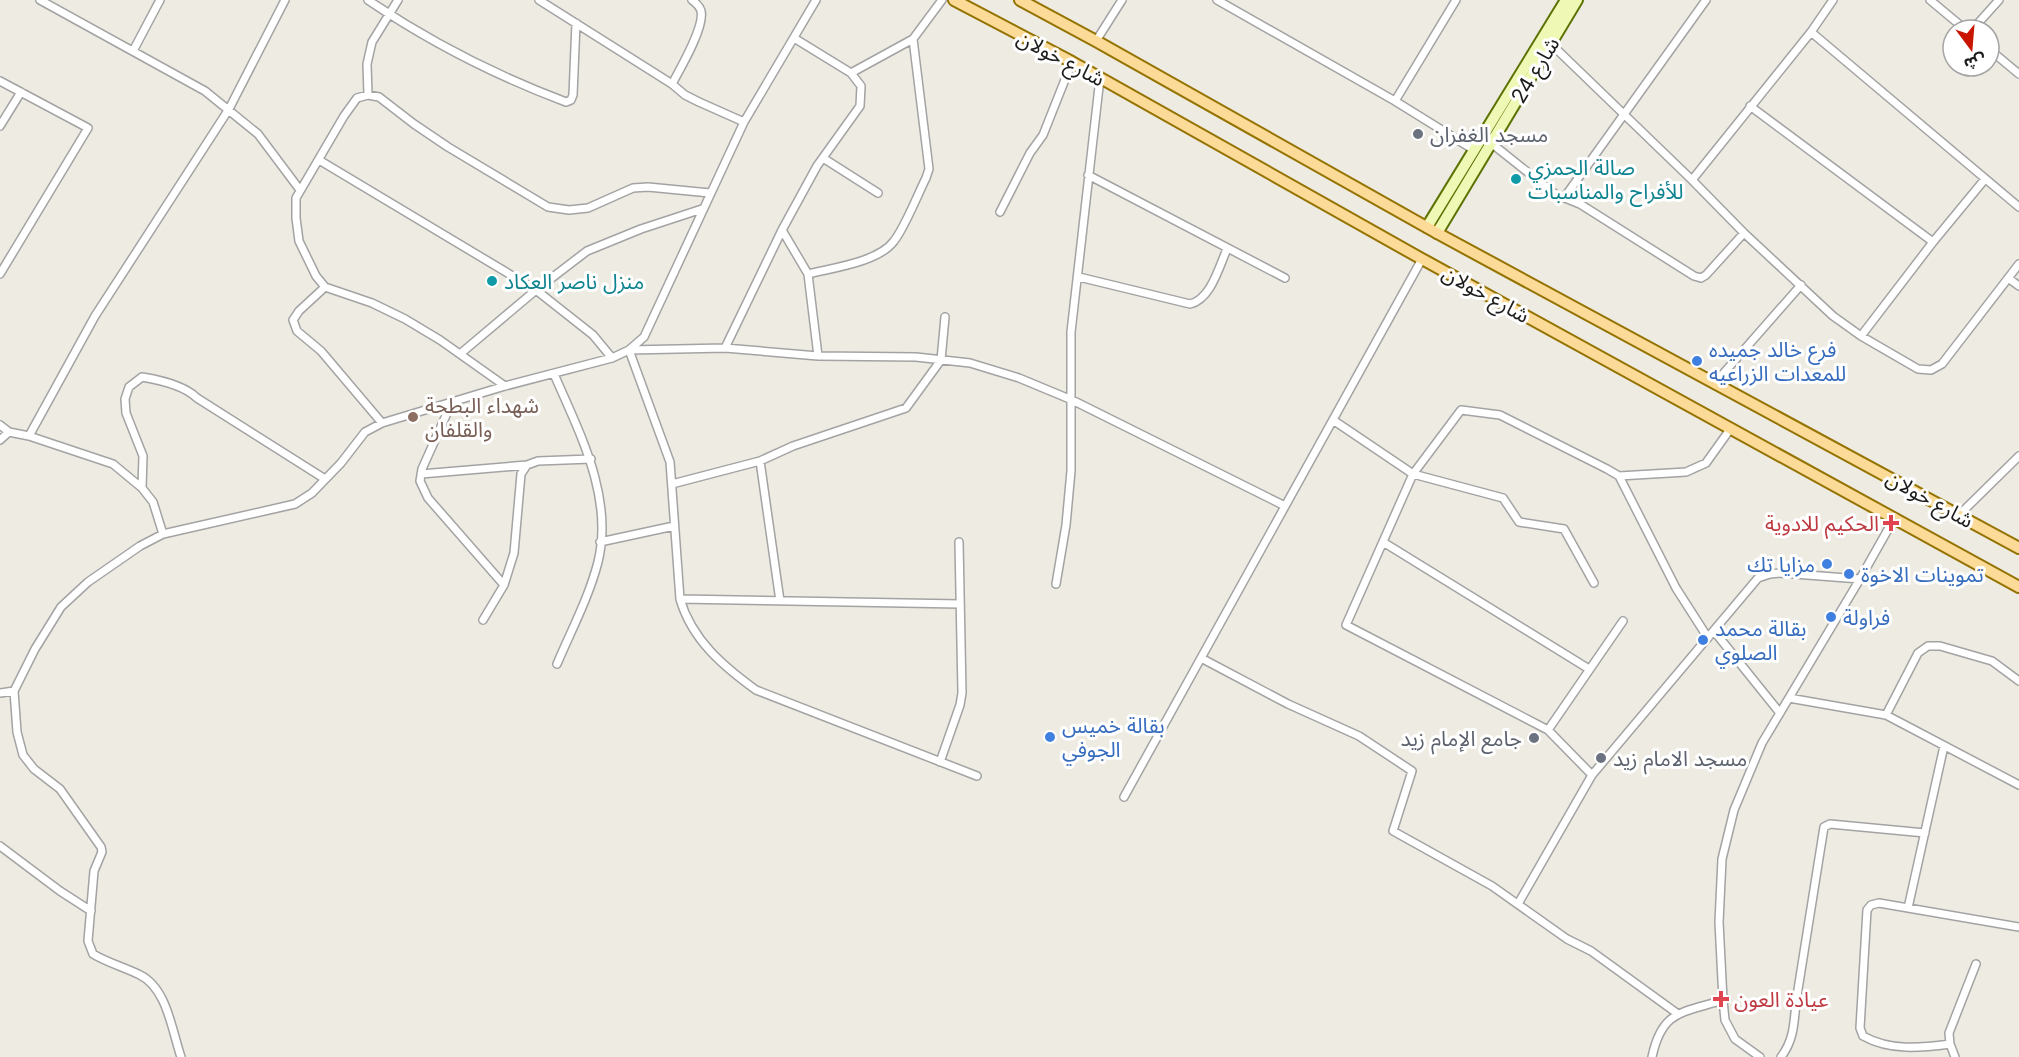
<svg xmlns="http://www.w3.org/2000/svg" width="2019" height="1057" viewBox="0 0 2019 1057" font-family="Inter,'Noto Sans Arabic',sans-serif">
<rect width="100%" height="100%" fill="#eeebe2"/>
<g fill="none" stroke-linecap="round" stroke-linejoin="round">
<g stroke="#a3a3a3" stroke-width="10">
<path id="street" d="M40,0l165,91 53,43 42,56
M368,0c62,42 129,76 198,102l5,-2 2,-5 3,-72
M539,0l133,84 13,11 14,7 45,20
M1217,0l178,101 79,49
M1930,0l36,30
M1972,30l27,-30
M1811,32l208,175
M1096,41l26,-41
M1548,41l144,139 52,53 89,83 28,20 57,33 13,1 11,-6 77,-100
M1989,49l30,25
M133,51l27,-51
M851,73l62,-34 29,-39
M0,81l88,47 -88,146
M672,84c8,-15 33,-57 29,-73 -1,-4 -5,-8 -9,-11
M368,95l-1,-31 5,-22 26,-42
M1395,101l61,-101
M1750,106l183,136
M0,126l21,-34
M1491,143l64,51 25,10 114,72 7,2 5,-3 38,-42
M823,158l55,35
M319,160l217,130 57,45 19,23
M1088,175l197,103
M1692,180l119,-148 22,-32
M1564,198l142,-198
M1000,212l30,-59 13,-18 29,-73
M782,230l26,44 10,82
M808,274c24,-6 71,-12 86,-33 11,-14 23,-45 32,-63l3,-9 -16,-130
M1079,277l111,27c21,-5 29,-37 37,-55
M2008,278l11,8
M325,287l-26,24 -6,9 4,11 24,20 61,72
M1861,336l72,-94 52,-63
M725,348l57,-118 35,-64 43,-60 1,-20 -10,-13 -57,-35
M629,350l96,-2 93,8 98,1 54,6 49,15 53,22 213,106
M629,350l41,112 10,137c12,41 43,67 76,91l221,86
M460,354l76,-64 51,-39 54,-22 61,-20
M554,374c25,58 60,123 44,188 -9,35 -27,69 -41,102
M1715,383l86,-98
M505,386l-65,-46 -35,-21 -33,-16 -47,-16 -9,-11 -17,-35 -3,-23v-20l48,-82 13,-18 11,-3 11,2 35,27 34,23 100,60 21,3 19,-2 45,-20 15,-1 62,6
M452,402l-30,67 -2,12 8,17 76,87
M1333,420l80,54 48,-64 39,5 107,54 12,7 57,112 32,50
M0,425l9,7 -9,8
M9,432l20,4 84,28 29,24 11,14 10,32
M29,436l66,-120 134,-207 56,-109
M760,461l20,140
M421,474l106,-9
M1619,476l67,-4 20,-9 25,-35
M672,484l88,-23 33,-15 113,-38 35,-48 4,-43
M142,488l1,-32 -17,-43 -1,-14 4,-12 13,-10c18,3 42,8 55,21l128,81
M1959,515l60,-59
M600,542l74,-16
M1383,542l206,127
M1594,583l-30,-54 -45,-7 -16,-24 -90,-24 -67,151 202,105 75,-109
M1056,584l10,-59 5,-54v-139l29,-254
M680,599l280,5
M483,620l21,-35 10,-32 7,-79 6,-9 11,-4 53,-2
M1714,631l66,82
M1201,658l87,46 71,32 53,35 -19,60 99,55 75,53 24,12 87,63
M0,693l14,-2
M1789,698l97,17 133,70
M1886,715l32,-62 10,-7h12l52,15 27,20
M940,762l20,-57 2,-12 -3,-151
M1592,775l166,-197 12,-4 11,-1 79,6
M1124,797l298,-538
M0,846l60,45 31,20
M1518,904l74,-129 -44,-45
M1908,908l36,-162
M1950,1044c-30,4 -60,7 -87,-8l-3,-8 7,-118 4,-5 8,-2 140,24
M181,1057c-9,-26 -14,-69 -41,-82 -16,-8 -32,-12 -47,-21l-5,-13 6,-70 8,-19 -1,-5 -41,-58 -26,-20 -11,-14 -6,-23 -3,-41 21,-42 26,-42 27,-25 52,-36 23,-12 132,-30 17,-11 29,-30 24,-31 17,-9 123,-37 107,-28 17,-8 15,-13 100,-215 72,-122
M1652,1057c10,-47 30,-44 71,-57
M1760,1057l-25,-18 -10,-19 -2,-20 -4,-78 3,-63 12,-49 28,-67 98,-164 35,-62
M1781,1057c13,-17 13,-34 15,-55l28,-175 6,-3 95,9
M1955,1057l-5,-13 -1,-11 27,-69"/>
</g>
<g stroke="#5c7304" stroke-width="14">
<path id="secondary" d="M1427,227l139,-227
M1437,233l140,-233"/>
</g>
<g stroke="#957300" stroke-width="14">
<path id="primary" d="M954,0l118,62 350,197 597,328
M1020,0l76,41 341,192 582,315"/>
</g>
<use href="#street" stroke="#fff" stroke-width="7"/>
<use href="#secondary" stroke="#eff9b5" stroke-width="10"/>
<use href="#primary" stroke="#fcdb99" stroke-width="10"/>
</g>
<g fill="#6b7280" stroke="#fff" stroke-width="2">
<circle cx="1418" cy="134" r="6"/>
<circle cx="1534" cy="738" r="6"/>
<circle cx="1601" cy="758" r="6"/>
</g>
<g fill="#0f9aa8" stroke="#fff" stroke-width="2">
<circle cx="1516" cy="179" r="6"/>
<circle cx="492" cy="281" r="6"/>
</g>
<g fill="#3f7fe0" stroke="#fff" stroke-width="2">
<circle cx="1697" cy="361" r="6"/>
<circle cx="1827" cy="564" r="6"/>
<circle cx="1849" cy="574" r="6"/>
<circle cx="1831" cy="617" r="6"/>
<circle cx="1703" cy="640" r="6"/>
<circle cx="1050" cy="737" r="6"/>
</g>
<circle fill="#8d6e63" stroke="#fff" stroke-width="2" cx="413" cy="417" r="6"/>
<g fill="#e0444e" stroke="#fff" stroke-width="2">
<path d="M1888 514h6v6h6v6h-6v6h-6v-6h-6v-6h6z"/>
<path d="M1718 990h6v6h6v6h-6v6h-6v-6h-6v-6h6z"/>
</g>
<g text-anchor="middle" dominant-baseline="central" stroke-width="6" stroke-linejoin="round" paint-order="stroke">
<g font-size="21" fill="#1c1c1c" stroke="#fff">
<text transform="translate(1061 58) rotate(28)">شارع خولان</text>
<text transform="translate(1535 70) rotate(-59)">شارع 24</text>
<text transform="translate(1486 294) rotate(29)">شارع خولان</text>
<text transform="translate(1930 499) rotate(29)">شارع خولان</text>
</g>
<g font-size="21" fill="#5b616d" stroke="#fff" text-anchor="start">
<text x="1430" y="134">مسجد الغفران</text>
<text x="1522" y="738" text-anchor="end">جامع الإمام زيد</text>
<text x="1613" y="758">مسجد الامام زيد</text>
</g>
<g font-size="21" fill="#0d838f" stroke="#fff" text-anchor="start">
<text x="1528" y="167">صالة الحمزي<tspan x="1528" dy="24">للأفراح والمناسبات</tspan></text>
<text x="504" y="281">منزل ناصر العكاد</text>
</g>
<g font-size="21" fill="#366cbe" stroke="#fff" text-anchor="start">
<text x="1709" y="349">فرع خالد جميده<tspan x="1709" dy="24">للمعدات الزراعيه</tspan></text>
<text x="1815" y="564" text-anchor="end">مزايا تك</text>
<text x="1861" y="574">تموينات الاخوة</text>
<text x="1843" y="617">فراولة</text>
<text x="1715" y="628">بقالة محمد<tspan x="1715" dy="24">الصلوي</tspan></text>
<text x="1062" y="725">بقالة خميس<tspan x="1062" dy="24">الجوفي</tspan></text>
</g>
<g font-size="21" fill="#785e54" stroke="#fff" text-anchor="start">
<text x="425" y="405">شهداء البطحة<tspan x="425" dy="24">والقلفان</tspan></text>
</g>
<g font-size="21" fill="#be3a42" stroke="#fff" text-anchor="end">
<text x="1879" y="523">الحكيم للادوية</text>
<text x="1734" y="999" text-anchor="start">عيادة العون</text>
</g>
</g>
<g transform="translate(1971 48) rotate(164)"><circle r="28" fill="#ffffff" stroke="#a4a4a4" stroke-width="1.5"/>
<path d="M0-4.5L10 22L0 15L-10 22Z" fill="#c91400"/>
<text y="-9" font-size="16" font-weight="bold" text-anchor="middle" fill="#1c1c1c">ش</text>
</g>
</svg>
